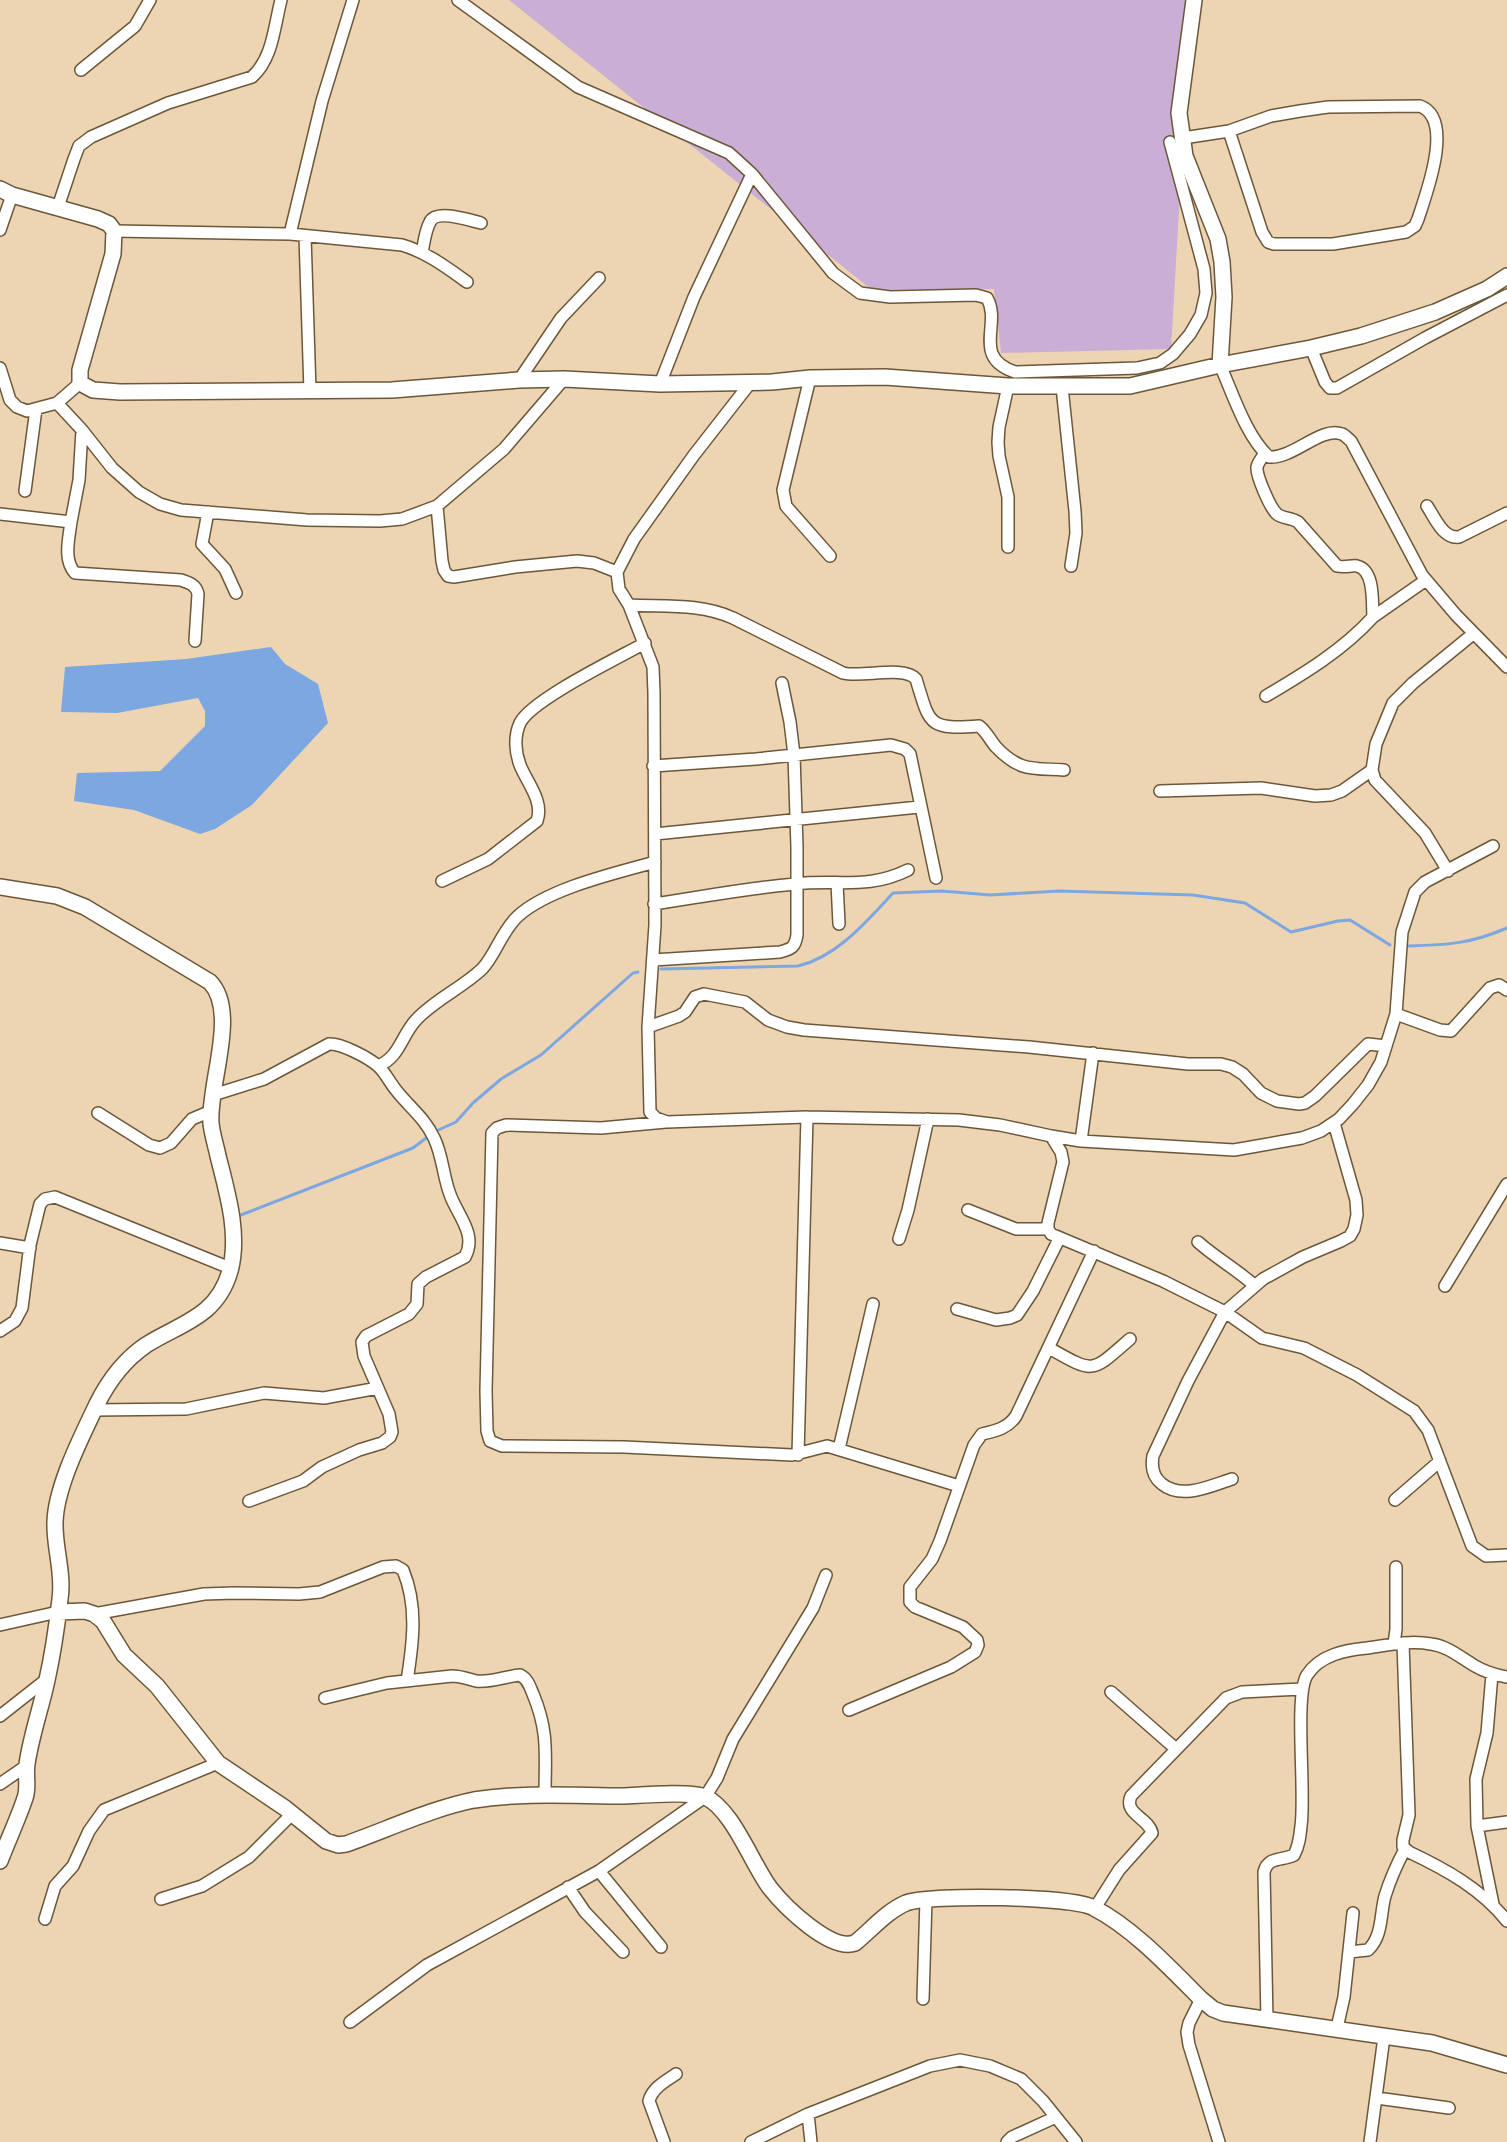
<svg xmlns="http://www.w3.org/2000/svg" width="1507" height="2142" viewBox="0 0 1507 2142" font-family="'PT Sans',sans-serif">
<rect width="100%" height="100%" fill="#edd5b3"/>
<path fill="#caaed5" d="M509,0h682l-20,349 -170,4 -7,-64 -122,1z"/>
<path fill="#7ca7e1" d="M271,647l14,17 33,20 10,39 -76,82 -37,24 -15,5 -66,-24 -60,-9 3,-28 83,-2 45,-45v-15l-7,-13 -81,15 -56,-1 4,-45 121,-8z"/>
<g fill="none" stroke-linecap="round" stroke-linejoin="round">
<path stroke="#7ca7e1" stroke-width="3" d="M1406,946c41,-1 64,-2 101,-18
M661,969l137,-3c39,-9 69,-45 95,-73l49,-2 48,4 69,-4 134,4 52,8 46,29 47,-11 12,-1 40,25
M241,1215l172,-67 21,-16 22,-10 17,-19 28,-24 40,-24 92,-82 5,-1"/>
<g stroke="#6b5739" stroke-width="14">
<path id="minor" d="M458,0l120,87 151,66 23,21 81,99 27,20 30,4 86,-2 11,3c15,26 -16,59 28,74l122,-4 23,-5 13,-9 17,-20 11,-19 5,-22 -2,-24 -34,-127
M81,70l54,-44 15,-26
M1183,138l46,-7 42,-15 29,-5 28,-4 92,-1c35,13 6,88 -2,113l-3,7 -9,6 -73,12h-59l-6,-2 -6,-10 -33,-101
M58,207l16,-48 5,-13 12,-9 77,-34 84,-26c21,-19 22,-50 29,-77
M0,230l12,-35
M114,231l176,3 32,-133 31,-101
M290,234l112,11c24,7 44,22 65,37
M305,236l5,155
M422,253c2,-10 3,-22 8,-31 6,-13 39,-2 51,1
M1311,348l14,34 5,6h7l88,-50 82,-43
M1220,365c13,29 26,71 49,92 24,2 52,-31 73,-23 3,1 6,5 9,7l71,134 34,40 51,52
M0,368l10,32 7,7 10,4 30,-8 23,-20
M810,378l-27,112 3,16 44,50
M519,380l42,-62 38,-40
M751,382l-57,73 -60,84 -17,33 2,17 10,16 24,62 1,26 1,232 -7,102 2,85 6,6 11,4 140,-5 152,3 41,5 51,11 10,16 2,10 -15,61v6l3,5 112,47 62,31 37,26 42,10 53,27 57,36 14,19 44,116 14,10 21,-1
M660,384l34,-87 58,-123
M1008,386l-9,41 -1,15 1,14 9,41v50
M1062,387l13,124 1,22 -5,33
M57,403l25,27 30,38 27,24 21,12 21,6 126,10 73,1 22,-2 35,-13 67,-57 60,-70
M1265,453c-3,5 -7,9 -8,14 -1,8 13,41 20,47 6,5 14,3 21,8l39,44c8,2 14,-1 20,0 18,4 15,37 16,51l53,-37
M25,491l11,-82
M437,506l5,55 2,9 4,6 6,1 61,-10 62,-6 17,2 23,9
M1427,506c8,12 16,33 32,31l48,-24
M208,512l-6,32 23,25 11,24
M0,514l71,8c-2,16 -8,38 4,51l106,7c9,3 15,5 17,14l-3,47
M71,522l8,-42 3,-50
M629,605c35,2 71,-2 104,13l110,55c19,5 61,-8 73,6 14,45 11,51 63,47 7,5 11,14 17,21 24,25 36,21 68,23
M1266,696c39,-23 77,-46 107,-79
M653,766l103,-7 135,-14 14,4 5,5 26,124
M1160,791l101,-3 54,8 16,-1 11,-4 30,-21
M655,834l264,-27
M1448,871l-23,-38 -50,-53 -3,-10 4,-26 17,-41 20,-20 60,-49
M442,881l46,-22 49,-38c7,-20 -10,-38 -17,-56 -5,-13 -6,-29 0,-42 11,-23 98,-65 125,-80
M837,883l2,41
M654,904c47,-7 94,-16 141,-20 43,-5 72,6 113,-14
M653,960l127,-8c12,-3 15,-5 17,-17v-88l-3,-92 -4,-33 -8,-39
M1396,1014l44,16 11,1 39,-43 9,-3 8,5
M648,1027l31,-11 6,-4 10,-15 9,-3 41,8 23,18 19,7 17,3 225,17 159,17h33l11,3 11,7 18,19 16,8 22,3 6,-1 10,-7 53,-52 18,2
M378,1066c22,-9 23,-30 38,-46 18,-20 46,-32 66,-51 14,-15 19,-37 36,-53 31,-28 98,-43 137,-54
M213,1095l51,-16 65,-35c12,-1 40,14 49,22 7,6 12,17 18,24 13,17 29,28 38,48 9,18 9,40 17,59 8,20 26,38 14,60l-39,20 -8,7 -1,20 -8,10 -43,22 -4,6 2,14 25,58 3,18 -2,5 -8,6 -23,7 -37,17 -19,14 -54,20
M98,1113l51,32 11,3 11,-5 21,-24 19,-8
M666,1122l-65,6 -95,-3 -9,3 -5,5 -6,258 1,40 3,10 12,5 122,1 168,8 35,-9 132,40
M1051,1136l30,5 153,9 68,-12 19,-7 18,-12 14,-15 15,-19 13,-23 15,-48 6,-82 13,-40 10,-10 68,-36
M1081,1141l12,-88
M968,1210l48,19h32
M899,1239l9,-29 20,-91
M1198,1242c18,16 38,27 56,43
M0,1243l30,5
M1445,1286l62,-102
M957,1309l39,11 14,-2 7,-3 16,-24 26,-52
M0,1331l15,-10 7,-13 8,-63 10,-41 5,-5 10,-2 175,71
M1049,1348c46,26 42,25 81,-9
M94,1410l92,-1 78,-16 60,5 54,-10
M839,1449l34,-145
M798,1455l9,-338
M1232,1479c-22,7 -50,21 -70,5 -9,-7 -11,-17 -9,-28l35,-75 37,-69 38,-33 40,-22 38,-16 9,-5 4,-7 3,-14 -1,-15 -22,-77
M1395,1500l45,-39
M94,1614l110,-20 30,-1 65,1 21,-2 63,-25 13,-1 7,4c15,36 10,73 4,111
M0,1625l58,-13
M1403,1643l6,172 -6,25v7l6,5c38,18 72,37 98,69
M1394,1644l2,-15v-62
M1492,1674l-5,59 -11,46 1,47 16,78
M1111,1692l65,57
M325,1698l62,-15 65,-7c9,0 16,3 24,5 14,2 31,-5 44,-6 8,4 10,12 13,19 16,38 12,61 12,101
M849,1710l102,-43 24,-15 3,-7 -1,-5 -14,-13 -48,-20 -5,-5v-15l22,-28 8,-18 34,-96 8,-11c14,-3 26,-6 34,-18l78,-165
M0,1716l47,-37
M0,1784l26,-18
M1477,1826l30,-4
M599,1871l62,76
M568,1887l17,25 38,40
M161,1899l41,-13 47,-29 43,-43
M1095,1908l24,-38 33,-37c-3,-15 -29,-19 -21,-37l95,-98 16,-6 60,-3
M45,1919l10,-33 18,-20 16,-35 15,-21 114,-47
M1349,1952l19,-2c15,-14 12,-36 17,-54 5,-16 12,-32 20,-47
M923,1999l3,-100
M1201,1999l-12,24 -2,9 2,13 30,97
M1267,2020l-3,-148c4,-16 18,-11 30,-17 5,-9 6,-19 7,-29 5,-33 -7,-130 6,-151 13,-20 38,-25 60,-27 21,-3 43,-8 64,-4 17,2 30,14 44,22 10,6 21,9 32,11
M350,2022l77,-57 172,-94 106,-74 12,-19 16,-39 80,-131 13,-33
M1337,2028l7,-31 9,-84
M1377,2098l72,10
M808,2114l3,28
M664,2142l-15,-41c3,-13 17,-20 27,-27
M751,2142l57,-28 122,-48 30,-6 30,6 31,13 22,22 33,41
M1007,2142l5,-5 44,-20
M1370,2142l14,-105"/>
</g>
<g stroke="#6b5739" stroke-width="18">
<path id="tertiary" d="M1194,0l-15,113 6,43 33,83 4,23 2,35 -4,68
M0,189l12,6 86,24 11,5 5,7 -1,23 -33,116v13l13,7 27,2 272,-2 127,-10 45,-1 96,5 112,-2 38,-4 75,-1 123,9h122l90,-21 91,-17 50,-12 74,-24 52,-23 20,-13
M0,887l57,9 28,11 125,75c29,30 -2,103 1,141 1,11 5,23 7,33 9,36 22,78 12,115 -13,46 -49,52 -84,74 -22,15 -37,35 -49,59 -15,32 -41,82 -42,118 -1,25 9,51 5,77 -3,26 -7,54 -13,81 -6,28 -16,56 -20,84 -2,11 2,23 -2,34 -7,21 -17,42 -25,63
M58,1612l27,-1 9,3 9,7 21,34 33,31 61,77 67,45 41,33 12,4 8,-1c40,-14 87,-36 128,-44 50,-8 101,-4 151,-4 18,-1 65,-5 80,1 27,11 48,69 65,91 15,19 61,64 85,55 16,-13 32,-32 51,-40 25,-9 166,-7 188,5 39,20 76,60 107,91l12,10 10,4 209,30 75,22"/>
</g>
<use href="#minor" stroke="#fff" stroke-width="11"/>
<use href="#tertiary" stroke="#fff" stroke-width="15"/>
</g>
</svg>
